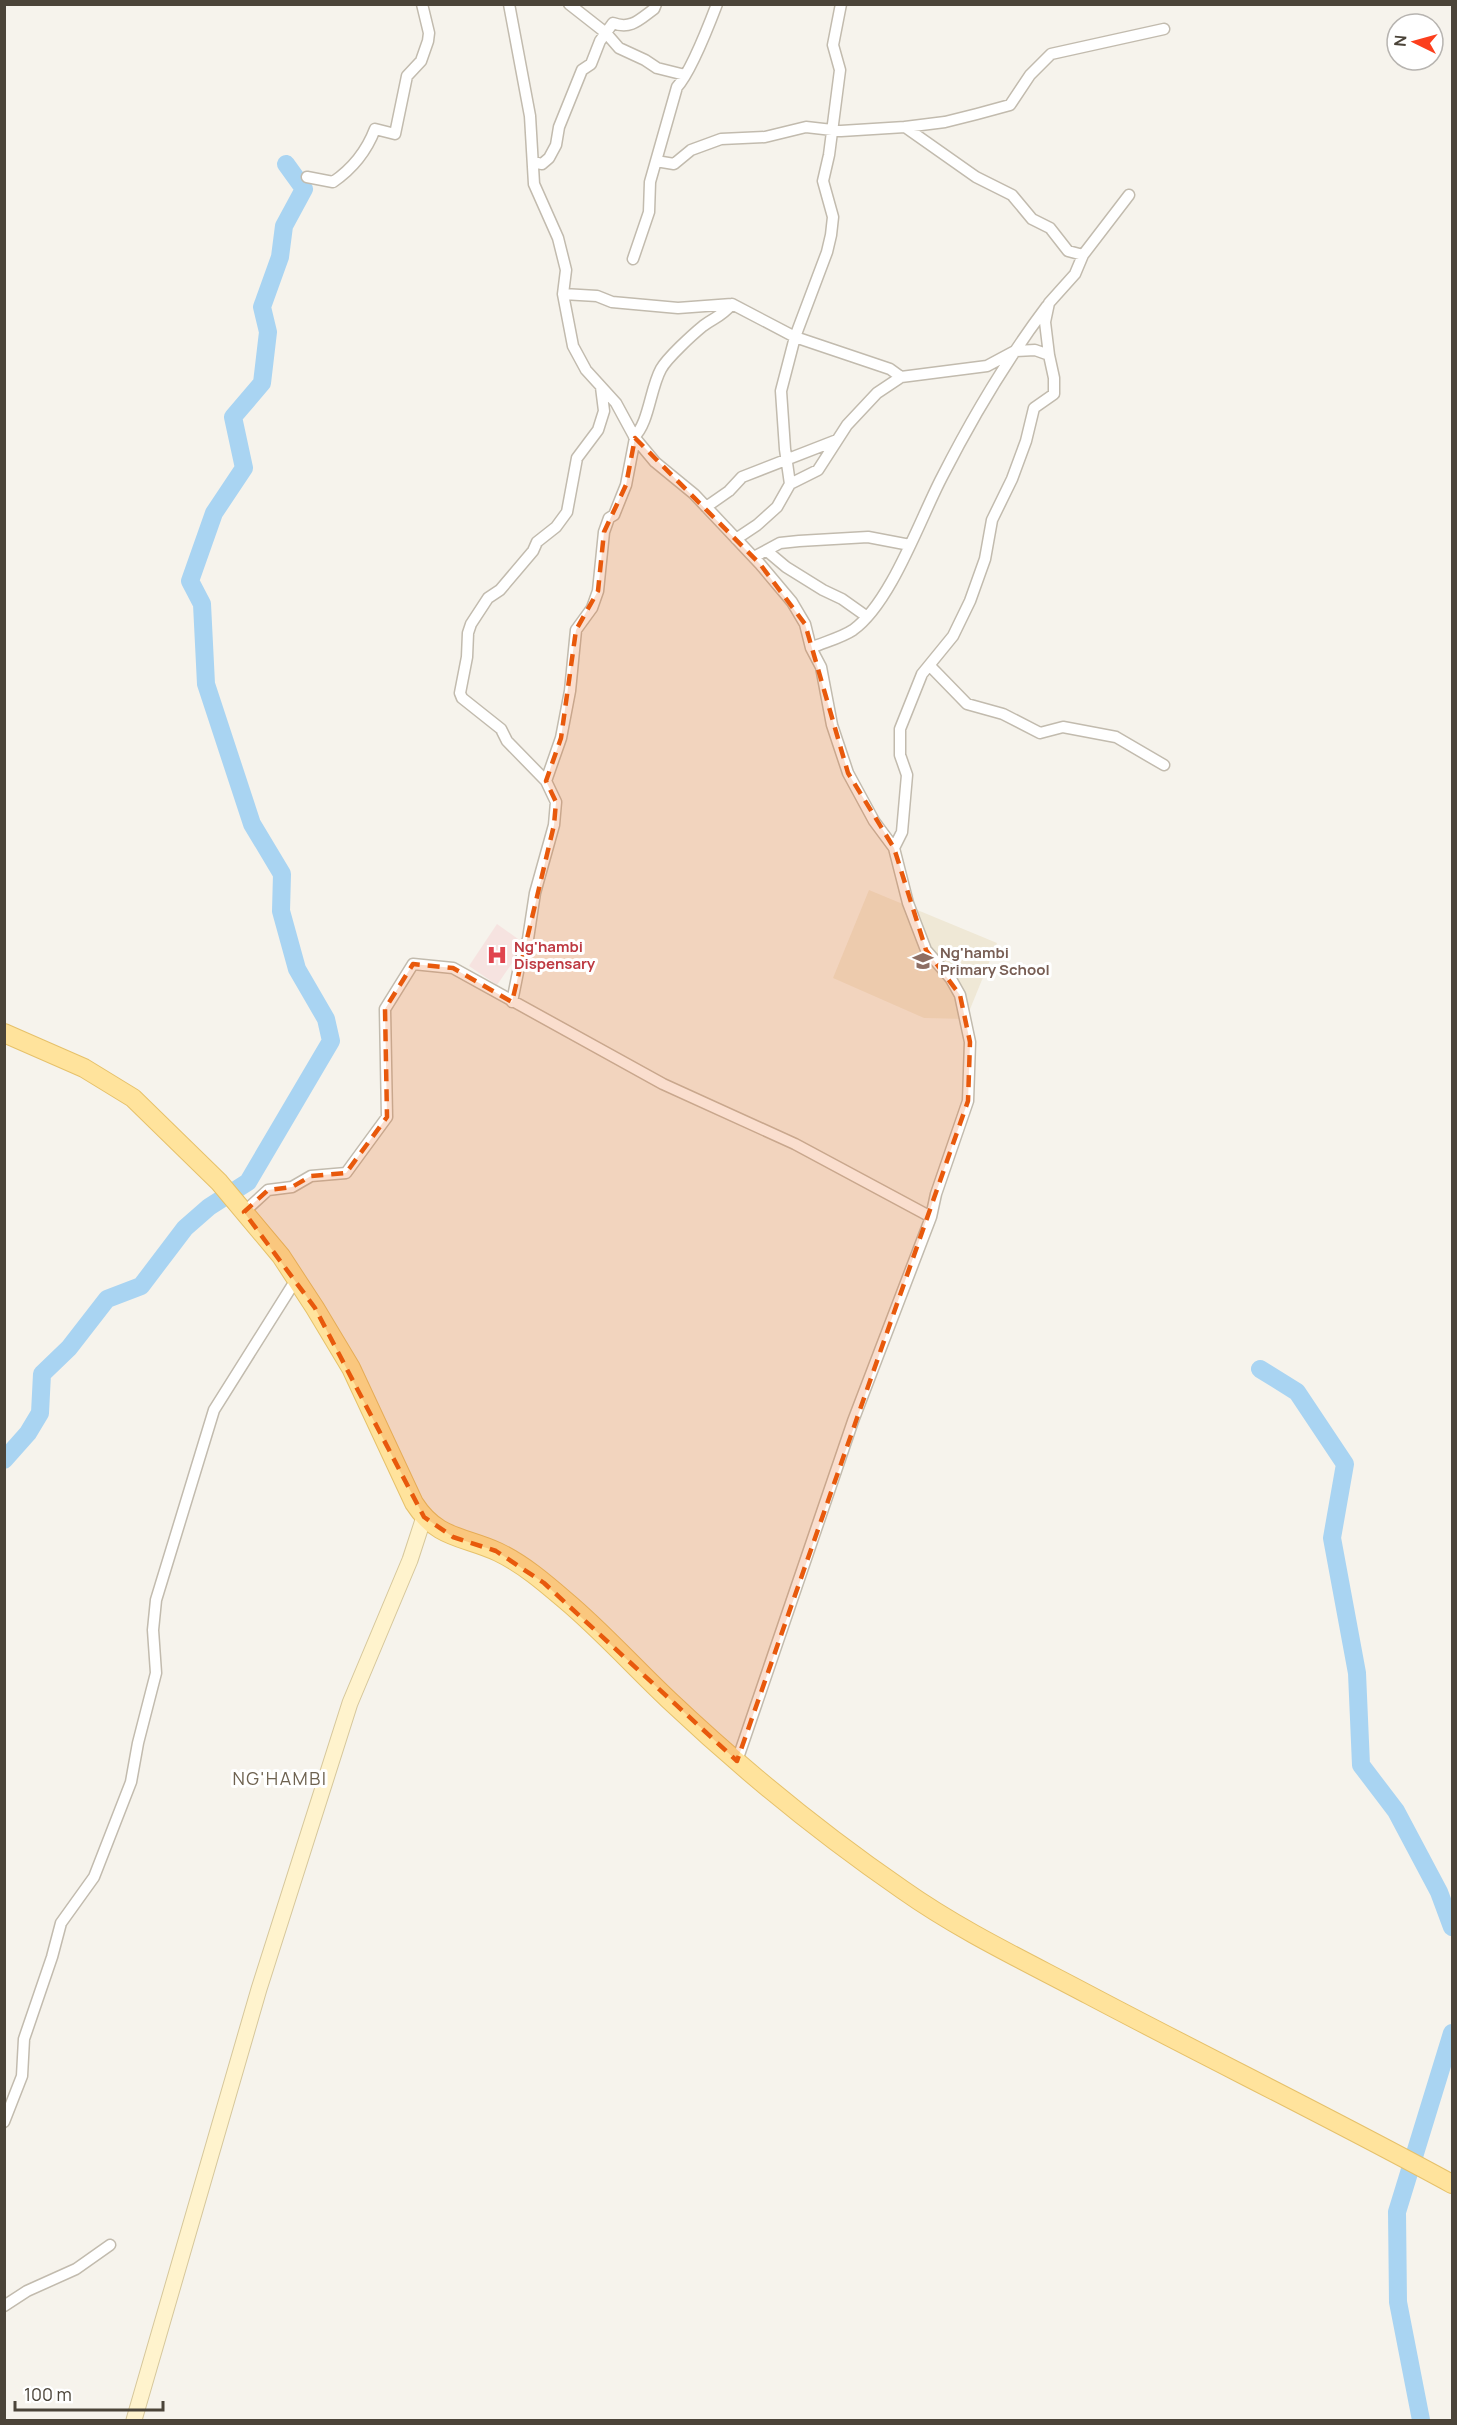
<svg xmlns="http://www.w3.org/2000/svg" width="1457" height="2425" viewBox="0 0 1457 2425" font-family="Manrope,sans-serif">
<rect width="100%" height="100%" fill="#f6f3ec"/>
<path fill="#efe8d6" d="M869,890l128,53 -31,76 -42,-1 -91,-40z"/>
<path fill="#f6e3e0" d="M497,924l28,20 -28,41 -28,-19z"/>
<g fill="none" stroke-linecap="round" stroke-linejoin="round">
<path stroke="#a9d4f2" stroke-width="18" d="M1260,1369l37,23 48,72 -13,74 25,135 4,92 35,46 43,81 13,35
M4,1460l24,-27 12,-20 2,-39 27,-26 38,-49 34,-13 44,-58 24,-21 39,-25 83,-141 -5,-22 -29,-50 -16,-58 1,-37 -30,-50 -46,-140 -4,-80 -12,-23 24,-68 30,-45 -11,-51 29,-34 6,-51 -6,-25 18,-50 4,-31 20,-37 -18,-25
M1421,2420l-23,-118 -1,-90 55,-179"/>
<g stroke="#c2bbae" stroke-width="13">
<path id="street" d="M509,4l21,112 4,68 24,54 8,32 -3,24 10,52 13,24 30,33 19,35 20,24 39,32 66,70 32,38 13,22 6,24 10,19 11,58 16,48 26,48 20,27 14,55 18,47 25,29 9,16 10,47 -2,59 -32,93 -5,23
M569,4l37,29 13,15 26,12 12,8 28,7
M905,127l71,50 36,18 20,24 18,9 18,23 15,4
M656,161l18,3 17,-14 30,-11 44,-2 41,-10 35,4 64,-4 40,-5 32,-8 33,-9 20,-30 21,-21 113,-25
M533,162l9,2 7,-6 7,-13 3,-18 23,-57 9,-6 9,-23 13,-18c18,7 27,-4 41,-14l2,-5
M307,177l26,5c19,-13 34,-32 42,-53l20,5 12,-58 14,-15 7,-20 1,-8 -7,-29
M633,259l16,-47 1,-30 27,-95c14,-15 32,-62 40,-83
M563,294l34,2 15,6 66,6 54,-4 63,33 95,32 11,8
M634,437c15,-14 16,-48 27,-68 6,-11 31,-34 42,-43 12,-9 18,-9 29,-22
M790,484l-5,-35 -4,-58 14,-54 32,-85 4,-17 2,-18 -10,-36 6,-26 11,-85 -7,-25 8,-41
M706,507l23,-16 13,-14 95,-37
M736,539l21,-14 20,-18 13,-23 28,-14 29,-45 30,-32 24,-16 86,-11 28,-15 20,-1 14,5
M767,551l19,16 37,23 19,9 24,17
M754,557l26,-14 19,-2 69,-4 42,8
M811,648c13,-6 30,-10 42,-18 38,-27 67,-111 89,-153 30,-59 65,-118 105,-171
M930,666l37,38 36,10 37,19 23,-6 53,10 48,28
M546,781l-39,-40 -6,-12 -39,-31 -2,-5 7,-36 1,-24 3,-9 17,-26 12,-8 33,-39 4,-9 19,-15 11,-15 10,-54 21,-28 6,-19 -3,-24
M894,848l8,-16 5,-57 -7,-20v-26l22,-55 31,-38 17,-35 15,-42 7,-39 20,-41 14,-38 8,-33 20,-14v-16l-5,-23 -4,-33 4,-19 26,-29 8,-19 46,-60
M512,1002l8,-40 8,-23 7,-46 19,-68 2,-23 -10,-21 15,-43 9,-47 6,-61 16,-22 6,-17 6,-59 5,-14 5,-3 12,-30 9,-47
M244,1212l24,-22 24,-3 19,-11 35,-3 41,-56 -2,-108 28,-45 40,4 210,116 132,60 136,73 -78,204 -116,340
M4,2122l18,-46 2,-37 28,-82 9,-34 33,-46 37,-95 7,-39 18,-70 -3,-43 3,-30 58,-190 83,-132
M4,2306l23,-15 49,-22 34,-24"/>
</g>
<g stroke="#d6c79b" stroke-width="17">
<path id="secondary" d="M134,2420l125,-431 91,-286 60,-143 14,-43"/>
</g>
<g stroke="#e6c16a" stroke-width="20">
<path id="primary" d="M4,1033l80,35 49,30 86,84 62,74 34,52 36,60 63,135c23,36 49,33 84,49 25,12 46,30 67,48 37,31 69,67 104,100 73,69 151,133 234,190 58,41 124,72 186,105 121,64 244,124 363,189"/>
</g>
<use href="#street" stroke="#fff" stroke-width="10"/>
<use href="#secondary" stroke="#fff3cd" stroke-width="15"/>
<use href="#primary" stroke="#ffe39c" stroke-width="18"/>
</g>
<path fill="#e8590c" fill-opacity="0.2" stroke="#e8590c" stroke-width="4.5" stroke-dasharray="12 8" stroke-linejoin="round" d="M635,438l125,126 45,60 43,149 46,75 32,102 34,45 10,47 -2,59 -231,660 -193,-178 -48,-32 -43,-14 -29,-20 -109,-209 -71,-96 24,-22 24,-3 19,-11 35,-3 41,-56 -2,-108 28,-45 40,4 59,34 42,-177 2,-23 -10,-21 15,-43 15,-108 22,-39 6,-59 22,-47z"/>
<defs>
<g id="hospital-bare" transform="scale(1.62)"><path d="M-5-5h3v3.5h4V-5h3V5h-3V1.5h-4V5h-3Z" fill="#e0444e" stroke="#fff" stroke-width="2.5" paint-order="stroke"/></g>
<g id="school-bare" transform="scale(1.62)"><path d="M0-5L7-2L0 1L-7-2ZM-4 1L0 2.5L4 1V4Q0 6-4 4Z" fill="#8d6e63" stroke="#fff" stroke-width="2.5" paint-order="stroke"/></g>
</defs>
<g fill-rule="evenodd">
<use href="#hospital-bare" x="497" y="955"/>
<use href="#school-bare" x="923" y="961"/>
</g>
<g text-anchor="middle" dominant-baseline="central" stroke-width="6" stroke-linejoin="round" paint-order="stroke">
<g font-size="15" font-weight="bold" fill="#be3a42" stroke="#fff" text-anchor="start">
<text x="514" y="946">Ng'hambi<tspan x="514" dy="17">Dispensary</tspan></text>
</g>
<g font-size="15" font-weight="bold" fill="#785e54" stroke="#fff" text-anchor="start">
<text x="940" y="952">Ng'hambi<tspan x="940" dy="17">Primary School</tspan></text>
</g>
<g font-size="18" letter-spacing="1.5" fill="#6e6250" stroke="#fff">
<text x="280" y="1778">NG'HAMBI</text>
</g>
</g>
<rect width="1457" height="2425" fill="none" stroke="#4b4439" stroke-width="12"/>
<g transform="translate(1415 42) rotate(275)"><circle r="28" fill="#ffffff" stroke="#b7b4b0" stroke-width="1.5"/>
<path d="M0-4.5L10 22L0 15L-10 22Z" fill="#fc3f1d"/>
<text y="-9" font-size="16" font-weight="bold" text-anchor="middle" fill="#4b4439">N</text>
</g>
<path d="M15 2401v9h148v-9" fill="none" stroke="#4b4439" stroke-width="3"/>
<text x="24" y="2401" font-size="18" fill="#4b4439" stroke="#ffffff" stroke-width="4.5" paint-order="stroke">100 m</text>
</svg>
